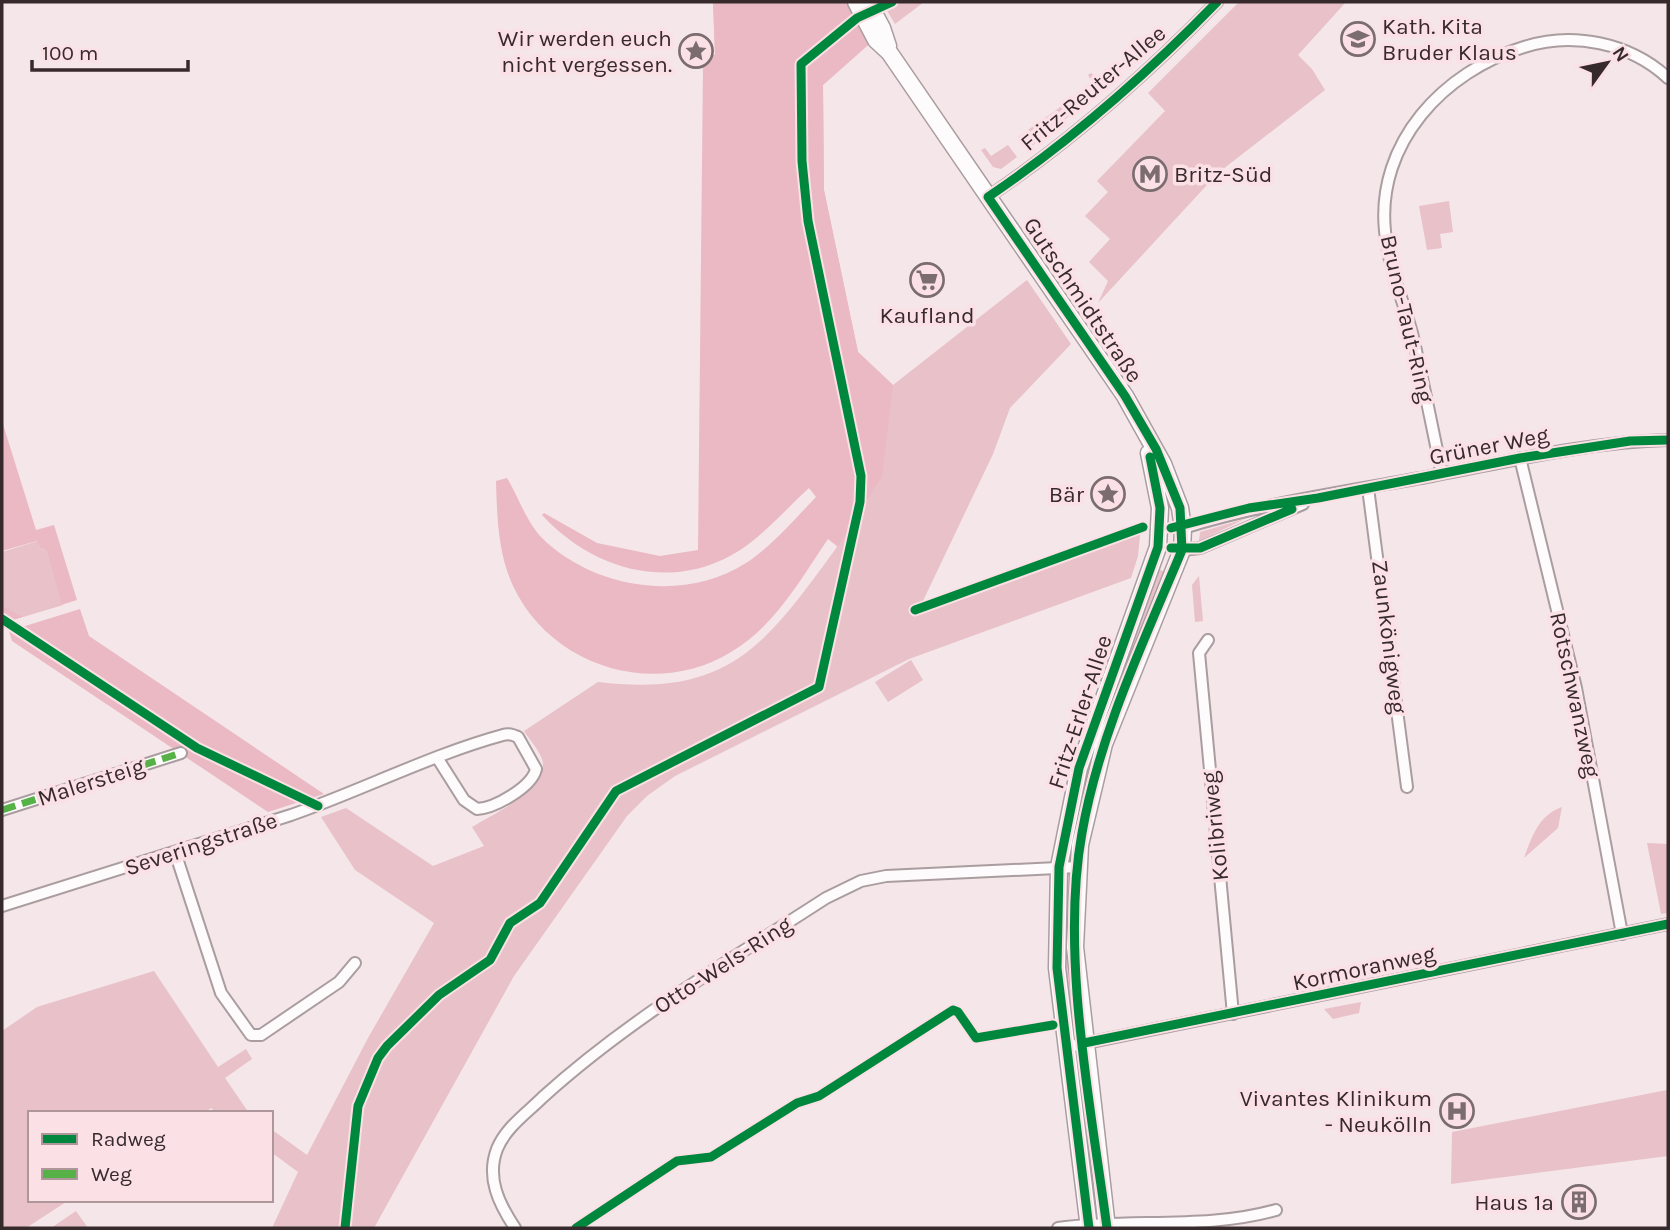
<svg xmlns="http://www.w3.org/2000/svg" width="1670" height="1230" viewBox="0 0 1670 1230" font-family="Karla,sans-serif">
<rect width="100%" height="100%" fill="#f5e6e9"/>
<path fill="#e8c1c9" d="M713,2h133l22,43 -45,40 1,105 34,162 35,33 134,-105 44,64 -61,64 -17,46 -71,149 219,-78 -3,31 -7,22 -222,81 -234,117 -28,20 -20,20 -113,160 -140,252h-102l26,-56 -27,-20v-23l36,26 61,-117 66,-115 -79,-53 -34,-53 25,-9 87,58 51,-20 -12,-19c21,-13 79,-39 70,-68 -4,-10 -12,-19 -18,-28l74,-49c132,16 168,-38 239,-135l-134,-481 2,-11h10z
M882,2h42l-29,22z
M1239,2h107l-48,53 14,14 13,21 -107,83 -120,130 10,-22 -19,-19 21,-23 -25,-23 23,-24 -11,-11 68,-70 -17,-18z
M1091,73l15,13 -79,64 -9,-13 75,-53 -5,-9z
M1008,145l9,12 -16,12 -8,-2 -12,-17 4,-2 6,8z
M1449,201l4,31 -13,2 2,14 -15,2 -8,-44z
M1245,519l-46,22 1,-9z
M38,541l2,7 6,2 17,55 -57,17 -4,-10v-60z
M1156,568l9,4 -29,75 -60,193h-7l9,-52z
M1199,576l4,45 -8,1 -3,-37z
M911,660l12,20 -35,22 -13,-20z
M1562,807l-4,21 -34,30c8,-22 15,-43 38,-51z
M1647,843l21,1v69l-7,1z
M1069,873l7,143 -8,2 -5,-45 1,-97z
M154,971l64,96 28,-18 6,10 -27,19 24,35h-32l-6,-5 -7,5h-174v87h39l-43,28h-24v-197l35,-24z
M1361,1002l-2,11 -26,6 -9,-10z
M1082,1064l18,144 -8,1 -18,-143z
M1667,1090l1,66 -217,28 1,-52z
M76,1211l12,17h-37z"/>
<path fill="#eab9c4" d="M713,2h133l22,43 -45,40 1,105 34,162 35,33 -11,91 -44,71 -10,-8c-28,41 -53,87 -97,113 -76,47 -180,15 -218,-66 -15,-33 -16,-69 -17,-105l11,-3c11,18 20,45 35,60 52,51 142,65 204,25 26,-17 48,-43 70,-66l-7,-9c-20,18 -38,39 -59,55 -68,52 -154,31 -208,-28l2,-2 53,30 63,13 38,-6 5,-484 2,-11h10z
M2,421l34,109 18,-5 23,75 -71,22 -4,-16 21,11 39,-13 -16,-54 -6,-2 -3,-7 -35,10z
M80,609l9,27 235,158 -56,18 -256,-171 -3,-10z"/>
<g fill="none" stroke-linecap="round" stroke-linejoin="round">
<g stroke="#aa9da0" stroke-width="14">
<path id="street" d="M988,197c84,-57 159,-123 229,-195
M1520,458l56,230 46,246
M1442,474c-10,-47 -19,-94 -30,-141 -9,-33 -24,-68 -27,-102 -9,-88 59,-160 139,-184 49,-16 106,-4 144,31
M1368,488l39,299
M1183,528c81,-25 166,-37 249,-52 79,-15 156,-34 236,-36
M1182,550l18,-2 103,-44
M1208,640l-9,13 34,361
M2,810l179,-57
M175,852l46,141 30,42h10l78,-53 16,-19
M2,906l289,-91c69,-24 142,-61 212,-80 6,-2 10,0 15,2l18,32c-4,18 -41,39 -59,40l-13,-9 -26,-41
M1067,1047l601,-123
M515,1228c-16,-24 -29,-50 -18,-79 9,-22 30,-36 46,-52 86,-78 186,-136 283,-199l35,-17 25,-5 192,-9
M1058,1228c72,-10 148,2 218,-18"/>
</g>
<g stroke="#aa9da0" stroke-width="19">
<path id="secondary" d="M856,2l20,38 13,12 236,344 38,68 17,44 3,20 -1,22 -78,194 -24,101 -5,102 32,281
M868,2l14,26 6,18
M1089,1228l-32,-260 2,-101 20,-99 79,-221 2,-39 -11,-55"/>
</g>
<use href="#street" stroke="#fefbfc" stroke-width="10"/>
<use href="#secondary" stroke="#fefbfc" stroke-width="16"/>
<path stroke="#56b246" stroke-width="7" stroke-dasharray="14 7" stroke-linecap="butt" d="M2,810l179,-57"/>
<g stroke="#fbe0e5" stroke-width="13">
<path id="cycleway" d="M1171,528l78,-20 69,-10 202,-40 110,-17 38,-1
M1171,548h29l92,-39
M915,610l228,-83
M2,619l195,129 121,58
M1084,1043l584,-119
M345,1228l13,-122 20,-48 9,-12 52,-51 51,-35 20,-37 30,-20 76,-112 203,-104 41,-185 1,-26 -53,-255 -6,-60 -1,-97 56,-46 35,-16
M576,1228l101,-67 34,-4 86,-54 22,-7 134,-86 5,2 18,26 77,-13
M1089,1228l-32,-260 2,-101 20,-99 79,-221 2,-39 -10,-51
M1107,1228c-16,-121 -47,-274 -25,-395 17,-98 62,-192 100,-283l-2,-42 -24,-59 -31,-53 -137,-199c84,-57 159,-123 229,-195"/>
</g>
<use href="#cycleway" stroke="#00873e" stroke-width="9"/>
</g>
<defs>
<g id="school-ring" transform="scale(1.75)"><circle r="9.5" fill="#fbe0e5" stroke="#7a6c6f" stroke-width="1.5"/><path d="M0-5L7-2L0 1L-7-2ZM-4 1L0 2.5L4 1V4Q0 6-4 4Z" fill="#7a6c6f"/></g>
<g id="sight-ring" transform="scale(1.75)"><circle r="9.5" fill="#fbe0e5" stroke="#7a6c6f" stroke-width="1.5"/><path d="M0-6L1.8-2.2L6-1.7L2.9 1.2L3.7 5.4L0 3.3L-3.7 5.4L-2.9 1.2L-6-1.7L-1.8-2.2Z" fill="#7a6c6f"/></g>
<g id="metro-ring" transform="scale(1.75)"><circle r="9.5" fill="#fbe0e5" stroke="#7a6c6f" stroke-width="1.5"/><path d="M-5.5 5V-5H-3L0 0L3-5H5.5V5H3V-.5L0 4L-3-.5V5Z" fill="#7a6c6f"/></g>
<g id="supermarket-ring" transform="scale(1.75)"><circle r="9.5" fill="#fbe0e5" stroke="#7a6c6f" stroke-width="1.5"/><path d="M-6-5.5h2.5l.6 2H6L4.5 2H-2.5L-4.4-4H-6ZM-1.5 3.2a1.3 1.3 0 1 0 .1 0ZM3 3.2a1.3 1.3 0 1 0 .1 0Z" fill="#7a6c6f"/></g>
<g id="hospital-ring" transform="scale(1.75)"><circle r="9.5" fill="#fbe0e5" stroke="#7a6c6f" stroke-width="1.5"/><path d="M-5-5h3v3.5h4V-5h3V5h-3V1.5h-4V5h-3Z" fill="#7a6c6f"/></g>
<g id="building-ring" transform="scale(1.75)"><circle r="9.5" fill="#fbe0e5" stroke="#7a6c6f" stroke-width="1.5"/><path d="M-4-6H4V6H1V3H-1V6H-4ZM-2.5-4.3h1.7v1.8h-1.7ZM.8-4.3h1.7v1.8H.8ZM-2.5-1h1.7V.8h-1.7ZM.8-1h1.7V.8H.8Z" fill="#7a6c6f"/></g>
</defs>
<g fill-rule="evenodd">
<use href="#school-ring" x="1358" y="39"/>
<use href="#sight-ring" x="696" y="51"/>
<use href="#metro-ring" x="1150" y="174"/>
<use href="#supermarket-ring" x="927" y="280"/>
<use href="#sight-ring" x="1108" y="494"/>
<use href="#hospital-ring" x="1457" y="1111"/>
<use href="#building-ring" x="1579" y="1202"/>
</g>
<g text-anchor="middle" dominant-baseline="central" stroke-width="7" stroke-linejoin="round" paint-order="stroke">
<g font-size="23" fill="#372a2d" stroke="#fbe0e5" text-anchor="end">
<text x="1382" y="26" text-anchor="start">Kath. Kita<tspan x="1382" dy="26">Bruder Klaus</tspan></text>
<text x="672" y="38">Wir werden euch<tspan x="672" dy="26">nicht vergessen.</tspan></text>
<text x="1174" y="174" text-anchor="start">Britz-Süd</text>
<text x="927" y="315" text-anchor="middle">Kaufland</text>
<text x="1084" y="494">Bär</text>
<text x="1432" y="1098">Vivantes Klinikum<tspan x="1432" dy="26">- Neukölln</tspan></text>
<text x="1554" y="1202">Haus 1a</text>
</g>
<g font-size="23" fill="#372a2d" stroke="#fbe0e5">
<text transform="translate(1093 88) rotate(-40)">Fritz-Reuter-Allee</text>
<text transform="translate(1083 300) rotate(56)">Gutschmidtstraße</text>
<text transform="translate(1407 319) rotate(77)">Bruno-Taut-Ring</text>
<text transform="translate(1489 446) rotate(-11)">Grüner Weg</text>
<text transform="translate(1389 637) rotate(83)">Zaunkönigweg</text>
<text transform="translate(1575 695) rotate(78)">Rotschwanzweg</text>
<text transform="translate(1080 712) rotate(-72)">Fritz-Erler-Allee</text>
<text transform="translate(91 782) rotate(-18)">Malersteig</text>
<text transform="translate(1215 826) rotate(-96)">Kolibriweg</text>
<text transform="translate(201 844) rotate(-18)">Severingstraße</text>
<text transform="translate(723 965) rotate(-33)">Otto-Wels-Ring</text>
<text transform="translate(1364 968) rotate(-12)">Kormoranweg</text>
</g>
</g>
<rect width="1670" height="1230" fill="none" stroke="#372a2d" stroke-width="7"/>
<rect x="28" y="1111" width="245" height="91" fill="#fbe0e5" stroke="#ad979b" stroke-width="2"/>
<rect x="42" y="1134" width="35" height="10" fill="#00873e" stroke="#ad979b" stroke-width="2"/>
<text x="91" y="1146" font-size="21" fill="#372a2d">Radweg</text>
<rect x="42" y="1169" width="35" height="10" fill="#56b246" stroke="#ad979b" stroke-width="2"/>
<text x="91" y="1181" font-size="21" fill="#372a2d">Weg</text>
<g transform="translate(1607 63) rotate(57)" stroke="#fbe0e5" stroke-width="5" paint-order="stroke">
<path d="M0-5L12 26L0 18L-12 26Z" fill="#372a2d"/>
<text y="-10" font-size="19" font-weight="bold" text-anchor="middle" fill="#372a2d">N</text>
</g>
<path d="M32 60v10h156v-10" fill="none" stroke="#372a2d" stroke-width="3.5"/>
<text x="42" y="60" font-size="21" fill="#372a2d" stroke="#fbe0e5" stroke-width="5" paint-order="stroke">100 m</text>
</svg>
